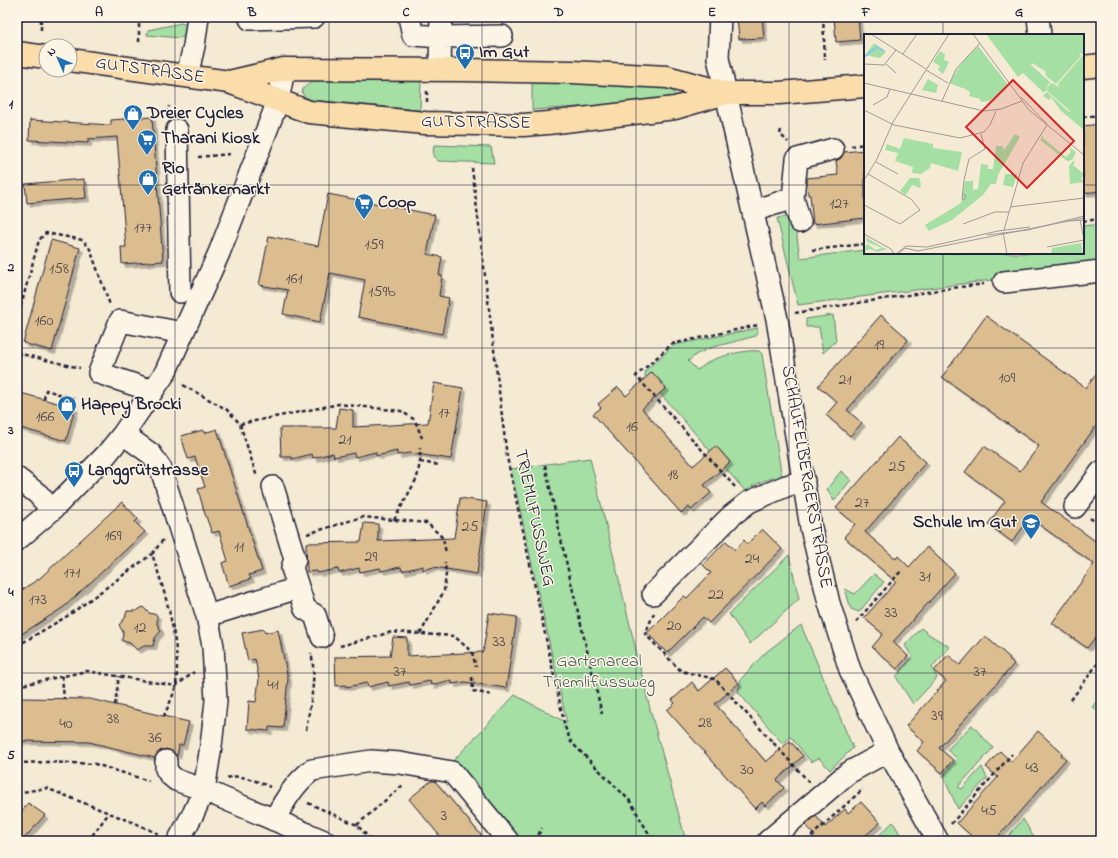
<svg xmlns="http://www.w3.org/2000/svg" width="1118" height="858" viewBox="0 0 1118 858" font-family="'Indie Flower',sans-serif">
<defs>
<filter id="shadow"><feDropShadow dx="3.5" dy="3.5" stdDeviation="0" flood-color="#0004"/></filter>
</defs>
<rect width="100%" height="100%" fill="#f5ead4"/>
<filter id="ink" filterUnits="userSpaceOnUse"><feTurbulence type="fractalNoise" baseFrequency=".025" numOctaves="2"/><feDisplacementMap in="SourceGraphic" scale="8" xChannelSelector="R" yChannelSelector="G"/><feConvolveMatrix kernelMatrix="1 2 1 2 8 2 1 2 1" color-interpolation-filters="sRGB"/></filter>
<g filter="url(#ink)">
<path fill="#a5dfa4" stroke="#648070" d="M181,23l8,3 -4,10 -5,2 -33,-3 1,-5z
M319,80h102l-1,30 -108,-10c-20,-7 -5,-17 7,-20z
M532,81l33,1 105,6 5,6v4l-5,3 -138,9z
M434,145l57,2 3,16 -56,-2 -5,-5z
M794,216l6,42 65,-8v3h218v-27l18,-2v42l-303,39 -21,-87z
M833,315l3,26 -13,12 -4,-26h-13v-8z
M758,328l-2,8 -46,12 -13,6 -9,7 9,9c5,-3 9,-6 13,-9 10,-5 39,-12 49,-10l3,3 20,124 -3,4 -5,-5 -22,9 1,3 -7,3 -101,-116 1,-6 28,-25z
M590,458l60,251 36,132h-170l-63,-80 62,-66 52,28 -56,-254z
M841,471l10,9 -17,21 -7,-12z
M789,555l10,44 -49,45 -21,-30z
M874,574l10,8 -25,30 -8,-3 -6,-20 10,5z
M801,625l52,123 -23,22 -11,-12 -8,4 -20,-25 -8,7 -45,-52 3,-13 24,-26z
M921,628l9,7 20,12 -18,20 5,11 -24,26 -17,-27 16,-20 -7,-12z
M1101,695v18l-9,-6z
M972,725l21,23 -35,39 4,2 20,-22 5,11 -29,31 -15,-33 14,-18 -10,-8z
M1023,819l13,22h-32z
M893,822l11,19h-31z"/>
<path fill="#dbbd8f" stroke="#22223b" filter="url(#shadow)" d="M737,17h25l2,21 -25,1z
M834,17h24l2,23 -24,2z
M152,117l11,144 -41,3 -1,-17h5l-9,-110 -29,2v4l-59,-3 1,-20 81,5v-5z
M1101,124v67l-18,2v-67z
M865,150v68l-52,6 -3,-29h-2l-1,-17 31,-3 -2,-14 5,-3 3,-6z
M84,179l2,19 -59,5 -2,-19z
M328,194l107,21 -8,39 15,3 -3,18 3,1 -3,20 10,2 -7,36 -84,-17 7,-37 -35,-7 -10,49 -37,-8 5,-24 -29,-5 10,-49 49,10z
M51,240l29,8 -28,103 -29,-8z
M881,315l24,21v1l3,3 -61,70 15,13 -12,13 -24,-21 11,-13 -19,-16z
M986,316l100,72 15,-21v52l-60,83 60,43v85l-14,18 -35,-25 42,-59 -64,-46 -18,24 -24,-18 17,-23 -40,-29 19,-26 36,25 19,-25 -97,-69z
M652,372l14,16 -24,21 19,21 32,36 23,-20 14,16 -26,23 7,8 -20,17 -2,-3 -8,6 -88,-99 8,-6 -3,-4 20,-17 8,9z
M434,383l29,5 -12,71 -42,-6 -12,2v-4l-21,5v-4l-21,5 -1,-4 -20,4 -1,-4 -20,5 -1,-4 -20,5v-2h-11l-1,-29h56l3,-20 14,2v17l75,-4z
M17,392l58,16 -9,33 -49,-14z
M217,429l45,142 -13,4 2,4 -22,7 -7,-23 6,-2 -9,-30 -7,2 -8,-22 -6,-22 7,-2 -10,-30 -7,2 -7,-23 22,-6 1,3z
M898,437l28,25 -61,70 31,27 2,-3 11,11 18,-20 28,26 -62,69 15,14 -11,13 -25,-22 11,-13 -19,-16 32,-36 -52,-45 11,-13 -19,-16z
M460,498l27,4 -10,72 -43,-7 -11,3v-4l-21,5 -1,-4 -20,4 -1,-3 -20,4 -1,-4 -20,5 -1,-4 -20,4 -1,-2 -10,1 -1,-29 55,-1 3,-19 14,1v17l76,-3z
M122,502l16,17 -3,3 10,10 -81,75 -47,30v-44l23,-15z
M762,529l20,20 -73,74 -6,-6 -36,36 -20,-20 37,-37 3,2 24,-25 -8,-8 23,-24 9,9 9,-10 3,4z
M143,607l6,6 8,2v9l4,7 -6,7 -2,8h-9l-7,4 -7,-7 -8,-2 1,-9 -4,-7 6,-7 2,-7h9z
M489,613l28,4 -11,71 -41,-6 -13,2v-4l-21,5 -1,-4 -20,4 -1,-3 -20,4 -1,-4 -20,5 -1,-4 -21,4v-2l-10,1 -1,-29 55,-1 3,-19 14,1v18l76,-4z
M264,629l1,4 13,-3 10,49 -5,49 -14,-1v4l-22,-2 2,-28 7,1 3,-23 -4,-20 -7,2 -6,-28z
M985,636l25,22 -1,1 5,5 -75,84 14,12 -11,13 -25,-22 7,-9 -18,-16 40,-45 -12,-10 14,-16 12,10z
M725,668l14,15 -24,21 26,29 25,29 24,-21 13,15 -26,24 7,8 -19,18 -3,-4 -7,7 -88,-99 8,-7 -3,-3 20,-18 7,9z
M17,698l73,1 99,23 -6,23h-4l-2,11 -5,-5 -6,-2 -6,2 -5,7 -66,-16 -72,-1z
M1038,731l24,22 -1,2 5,4 -72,82h-17l-20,-18 41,-46 -12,-10 14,-16 11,11z
M431,781h4l51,60h-42l-35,-42z
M861,802l19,21 -21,18h-49l5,-5 -10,-11 11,-9 9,11 20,-18 3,4z
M28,803l17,12 -23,26h-5v-24z"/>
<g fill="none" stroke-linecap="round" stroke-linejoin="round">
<g stroke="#22223b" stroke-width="24">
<path id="minor" d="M409,17l4,18 28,2 61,-1
M720,17l-2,41 59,261 34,209 18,75 21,67 38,81 50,90
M1038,17l2,18
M250,19l64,-2
M440,70l1,-53
M187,76l7,-30 4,-29
M177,130l3,162
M793,198l4,-39 36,-10
M753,211l40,-13 7,24
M1004,282l97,-11
M153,391l-54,-18 21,-52 63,12
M123,434l28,20 10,15 46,147 6,30 3,55 -5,45 -7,44 -11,24 -15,27
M17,478l21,16 14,16
M273,487l22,72 -3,9 13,41 10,6 7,22
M1075,507l26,-35
M17,540l35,-30 54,-55 17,-21 42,-61 54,-120 59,-152 6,-32
M653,594l78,-78 18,-14 37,-16 18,-5
M207,616l91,-28
M166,761v8l4,6 6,5 28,10 120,51
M274,820c11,-20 20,-36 38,-50l59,-9 29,2 52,9 56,69
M768,841l80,-68 40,-22"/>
</g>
<g stroke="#22223b" stroke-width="25">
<path id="major" d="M17,53l29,4
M70,60l159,22 80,30 116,11 98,2 25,-2 127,-15 51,-15h53l86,-7
M1083,67l18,-2
M229,82l55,-13 181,1 107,2 95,5 59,16"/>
</g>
<path stroke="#22223b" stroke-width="2.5" stroke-dasharray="4 3" stroke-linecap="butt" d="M823,17l2,43
M41,30v-13
M139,42v-25
M427,102v-13
M167,114l2,-8
M1083,117l18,-2
M781,130l-1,4 8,8
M851,146l14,-2
M198,157l33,-3
M472,168l35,289 58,270 6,15 59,59 23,40
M1083,221l18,-2
M812,250l53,-6
M795,313l157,-25 32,-4
M17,320l22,-80 7,-7 37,7 7,9 20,56
M17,353l63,15
M183,385l43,24 7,7 7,8 17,53
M44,399l2,-9 29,9
M240,424l99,-20 62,7 14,9 7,18
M420,462l19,3
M545,465l17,79 40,170
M735,487l-99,-111 36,-32 86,-19
M1090,518l11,8
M394,520l23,-42 3,-16v-14
M307,534l55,-17 65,6 16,15 3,15
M163,540l-11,14c13,38 29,90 24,131 -2,10 -8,21 -12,31
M654,613l-9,21 36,37 34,8 94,103
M856,622l45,-51
M420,634l24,-43 2,-17 -1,-12
M17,646l52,-31 83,-61
M340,646l52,-14 62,4 18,16 4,15
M62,676l2,23
M472,677l1,14 19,4
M17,686l70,-15 89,15 18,-14
M1071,700l30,-41
M115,705l4,-29
M306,730c4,-25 11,-52 5,-77
M17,763l31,-1 47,2 54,17
M227,778c12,-5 32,4 43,9
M17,793l29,-5 91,36 22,10
M308,803l49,22 15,16
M951,824l61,-70
M357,825l46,-40
M88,841l21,-28
M535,841l7,-13
M806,841l57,-52"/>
<use href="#minor" stroke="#fcf5e5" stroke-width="21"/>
<use href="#major" stroke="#faddab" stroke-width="22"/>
</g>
</g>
<path fill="none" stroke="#22223b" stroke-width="1" stroke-opacity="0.55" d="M175,17v824M329,17v824M482,17v824M636,17v824M789,17v824M943,17v18M17,185h848M1083,185h18M943,253v588M17,348h1084M17,510h1084M17,673h1084"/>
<defs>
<g id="bus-pin" transform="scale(1)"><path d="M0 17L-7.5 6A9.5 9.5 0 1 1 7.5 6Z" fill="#1f6fb2" stroke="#fcf5e5"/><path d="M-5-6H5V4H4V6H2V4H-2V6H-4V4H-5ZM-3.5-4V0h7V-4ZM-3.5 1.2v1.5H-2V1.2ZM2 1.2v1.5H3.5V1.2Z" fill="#fff"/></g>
<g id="shop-pin" transform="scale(1)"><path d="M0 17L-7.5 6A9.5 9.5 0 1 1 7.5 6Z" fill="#1f6fb2" stroke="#fcf5e5"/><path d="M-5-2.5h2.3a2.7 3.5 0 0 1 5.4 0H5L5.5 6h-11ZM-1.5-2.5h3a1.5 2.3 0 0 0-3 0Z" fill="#fff"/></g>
<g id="supermarket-pin" transform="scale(1)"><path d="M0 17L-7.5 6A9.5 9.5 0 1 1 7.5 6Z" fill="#1f6fb2" stroke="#fcf5e5"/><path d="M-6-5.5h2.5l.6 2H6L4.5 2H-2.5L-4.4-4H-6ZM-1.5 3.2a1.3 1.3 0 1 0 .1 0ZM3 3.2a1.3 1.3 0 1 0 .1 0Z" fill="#fff"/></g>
<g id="school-pin" transform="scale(1)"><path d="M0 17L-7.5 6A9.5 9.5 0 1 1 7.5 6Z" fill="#1f6fb2" stroke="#fcf5e5"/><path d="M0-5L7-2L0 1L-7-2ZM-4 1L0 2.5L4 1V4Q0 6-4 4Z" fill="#fff"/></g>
</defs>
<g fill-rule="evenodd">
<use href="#bus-pin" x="465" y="53"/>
<use href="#shop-pin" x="133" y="114"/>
<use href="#supermarket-pin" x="147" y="139"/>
<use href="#shop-pin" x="148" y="179"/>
<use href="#supermarket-pin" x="364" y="203"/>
<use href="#shop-pin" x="67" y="405"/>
<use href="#bus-pin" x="74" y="471"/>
<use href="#school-pin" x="1031" y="523"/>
</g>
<g text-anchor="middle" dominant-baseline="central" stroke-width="3" stroke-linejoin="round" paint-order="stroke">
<g font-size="16" fill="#504950">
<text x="839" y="204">127</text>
<text x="143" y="228">177</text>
<text x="374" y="245">159</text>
<text x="59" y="269">158</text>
<text x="294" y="279">161</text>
<text x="382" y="292">159b</text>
<text x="44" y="321">160</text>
<text x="879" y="345">19</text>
<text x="1007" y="378">109</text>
<text x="845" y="380">21</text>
<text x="444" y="413">17</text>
<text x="45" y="417">166</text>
<text x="632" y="427">16</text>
<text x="345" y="440">21</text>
<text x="897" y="467">25</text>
<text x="673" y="475">18</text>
<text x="862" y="503">27</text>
<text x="470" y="527">25</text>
<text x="113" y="536">169</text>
<text x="239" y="547">11</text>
<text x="371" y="557">29</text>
<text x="752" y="559">24</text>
<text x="72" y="573">171</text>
<text x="925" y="577">31</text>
<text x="716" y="595">22</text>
<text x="38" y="600">173</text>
<text x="891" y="613">33</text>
<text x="674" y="626">20</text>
<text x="140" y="628">12</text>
<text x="499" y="642">33</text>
<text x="400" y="672">37</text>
<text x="980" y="672">37</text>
<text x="273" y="685">41</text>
<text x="937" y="716">39</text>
<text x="113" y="719">38</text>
<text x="705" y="723">28</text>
<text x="66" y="724">40</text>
<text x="155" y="738">36</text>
<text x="1032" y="768">43</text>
<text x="747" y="770">30</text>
<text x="989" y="811">45</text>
<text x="444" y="816">3</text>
</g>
<g font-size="18" font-weight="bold" fill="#22223b" stroke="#fcf5e5" text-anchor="start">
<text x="479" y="53">Im Gut</text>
<text x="147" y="114">Dreier Cycles</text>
<text x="161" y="139">Tharani Kiosk</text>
<text x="162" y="169">Rio<tspan x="162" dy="21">Getränkemarkt</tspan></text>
<text x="378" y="203">Coop</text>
<text x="81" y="405">Happy Brocki</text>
<text x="88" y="471">Langgrütstrasse</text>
<text x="1017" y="523" text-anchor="end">Schule Im Gut</text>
</g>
<g font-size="18" fill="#22223b" stroke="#fcf5e5">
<text transform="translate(150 71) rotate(8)">GUTSTRASSE</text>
<text transform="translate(476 123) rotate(1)">GUTSTRASSE</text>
<text transform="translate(806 477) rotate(80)">SCHAUFELBERGERSTRASSE</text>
<text transform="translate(534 518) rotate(78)">TRIEMLIFUSSWEG</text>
</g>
<g font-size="18" fill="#495b5a" stroke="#fcf5e5">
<text x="599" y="662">Gartenareal<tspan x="599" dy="21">Triemlifussweg</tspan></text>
</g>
</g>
<g transform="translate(864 34)">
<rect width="220" height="220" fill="#f5ead4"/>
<path d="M122,0h98v96l-24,-20 -9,-13 -2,3 -6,-4 4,-4 22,20 1,-1 -24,-21 5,-7 8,4 -1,-3 25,-29 -4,-3 2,4 -25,28 -10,-8 -1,-5 -13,-8 -1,2 19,17 -6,11 -21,-20 -5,4zM10,9l12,9 -6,6 -15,-3zM114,12l31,40 -19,15 -9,1 -1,-3 -11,-3 1,-4 -5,-3 -16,-6 12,-19zM76,17l5,3 -1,6 5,2 -6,12 -5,-4 2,-4 -7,-4zM64,45l10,6 -2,8 -14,-3zM151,100l5,3 -22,38 -2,9h-5l-8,11 -31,25 -23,11 -4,-6 36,-22 4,-22h8v9l5,-1 3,-25 7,1v4h5l3,-23h7l1,4zM179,101v3l23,19 5,-5 -2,-5 7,5 -4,8 -5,1 -27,-21zM40,104l29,6v4l29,4 -4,19 -27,-8 -1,5 -9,6 -9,-1 1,-6 -18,-6 3,-8 -13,-3 2,-6 13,5zM209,127l2,1 -2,3 11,9 -3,5 3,3 -14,2 -1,-18zM141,140h12l-4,13 -10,-2zM46,144h9l2,6 -1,4 -8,-3 -6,10 -6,-4zM2,203l16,10 5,2 -10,3 -7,-3 -6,2v-4l4,-3 7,6 7,-2 -15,-6zM217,209l2,11h-32l1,-6z" fill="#a5dfa4"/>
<path fill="none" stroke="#87c7e7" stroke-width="2" d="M0,23l13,-10 7,4"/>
<path fill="none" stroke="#a19a97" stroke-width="1" d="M7,0l55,35M109,0l56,76 55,45M39,20l14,-20M0,30l20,1 12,-15M22,30l10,9M62,36l22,13M0,49l120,28 17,-2 21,-8M157,63l26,27M78,67l14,-32 24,-26M9,71l14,-8 3,-8M0,76l30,15 66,13 24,-6 6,-7 6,-14M12,128l22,12M0,146l13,-21 16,-37 56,-88M99,160l3,2 -2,4 -2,-1 2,-19 5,-21 16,-10 -4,-15M0,171l36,19 20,-14 -9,-11 -43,-25M146,173l74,-9M216,186l4,19M204,187l16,-1M99,190l32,-12h14M140,196l19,-67 24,-38M139,198l4,22M0,200l27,15 3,5M123,201l41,-5 56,-14M183,213l37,-7M32,220l10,-8 21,1 71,-16 32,-4M34,220l7,-6 13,3 166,-33"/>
<path fill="#d62828" fill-opacity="0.15" stroke="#d62828" stroke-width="2" d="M149,46l61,61 -47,47 -61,-61z"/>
<rect width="220" height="220" fill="none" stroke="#22223b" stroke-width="2"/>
</g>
<rect width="1118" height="858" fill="none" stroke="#fcf5e5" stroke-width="44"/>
<g transform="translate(58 58) rotate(315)"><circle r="19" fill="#fcf5e5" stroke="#a5a1a1"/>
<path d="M0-3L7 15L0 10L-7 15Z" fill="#1f6fb2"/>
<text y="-6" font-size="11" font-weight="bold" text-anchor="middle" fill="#22223b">N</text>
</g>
<rect x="22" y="22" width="1074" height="814" fill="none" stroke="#22223b" stroke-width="1.5"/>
<g font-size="13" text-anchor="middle" font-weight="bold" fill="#22223b">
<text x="99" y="16">A</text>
<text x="252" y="16">B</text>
<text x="406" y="16">C</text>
<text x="559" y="16">D</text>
<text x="712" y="16">E</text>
<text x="866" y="16">F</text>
<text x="1019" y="16">G</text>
<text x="11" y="108">1</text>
<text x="11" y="271">2</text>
<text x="11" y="434">3</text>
<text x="11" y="596">4</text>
<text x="11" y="759">5</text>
</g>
</svg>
